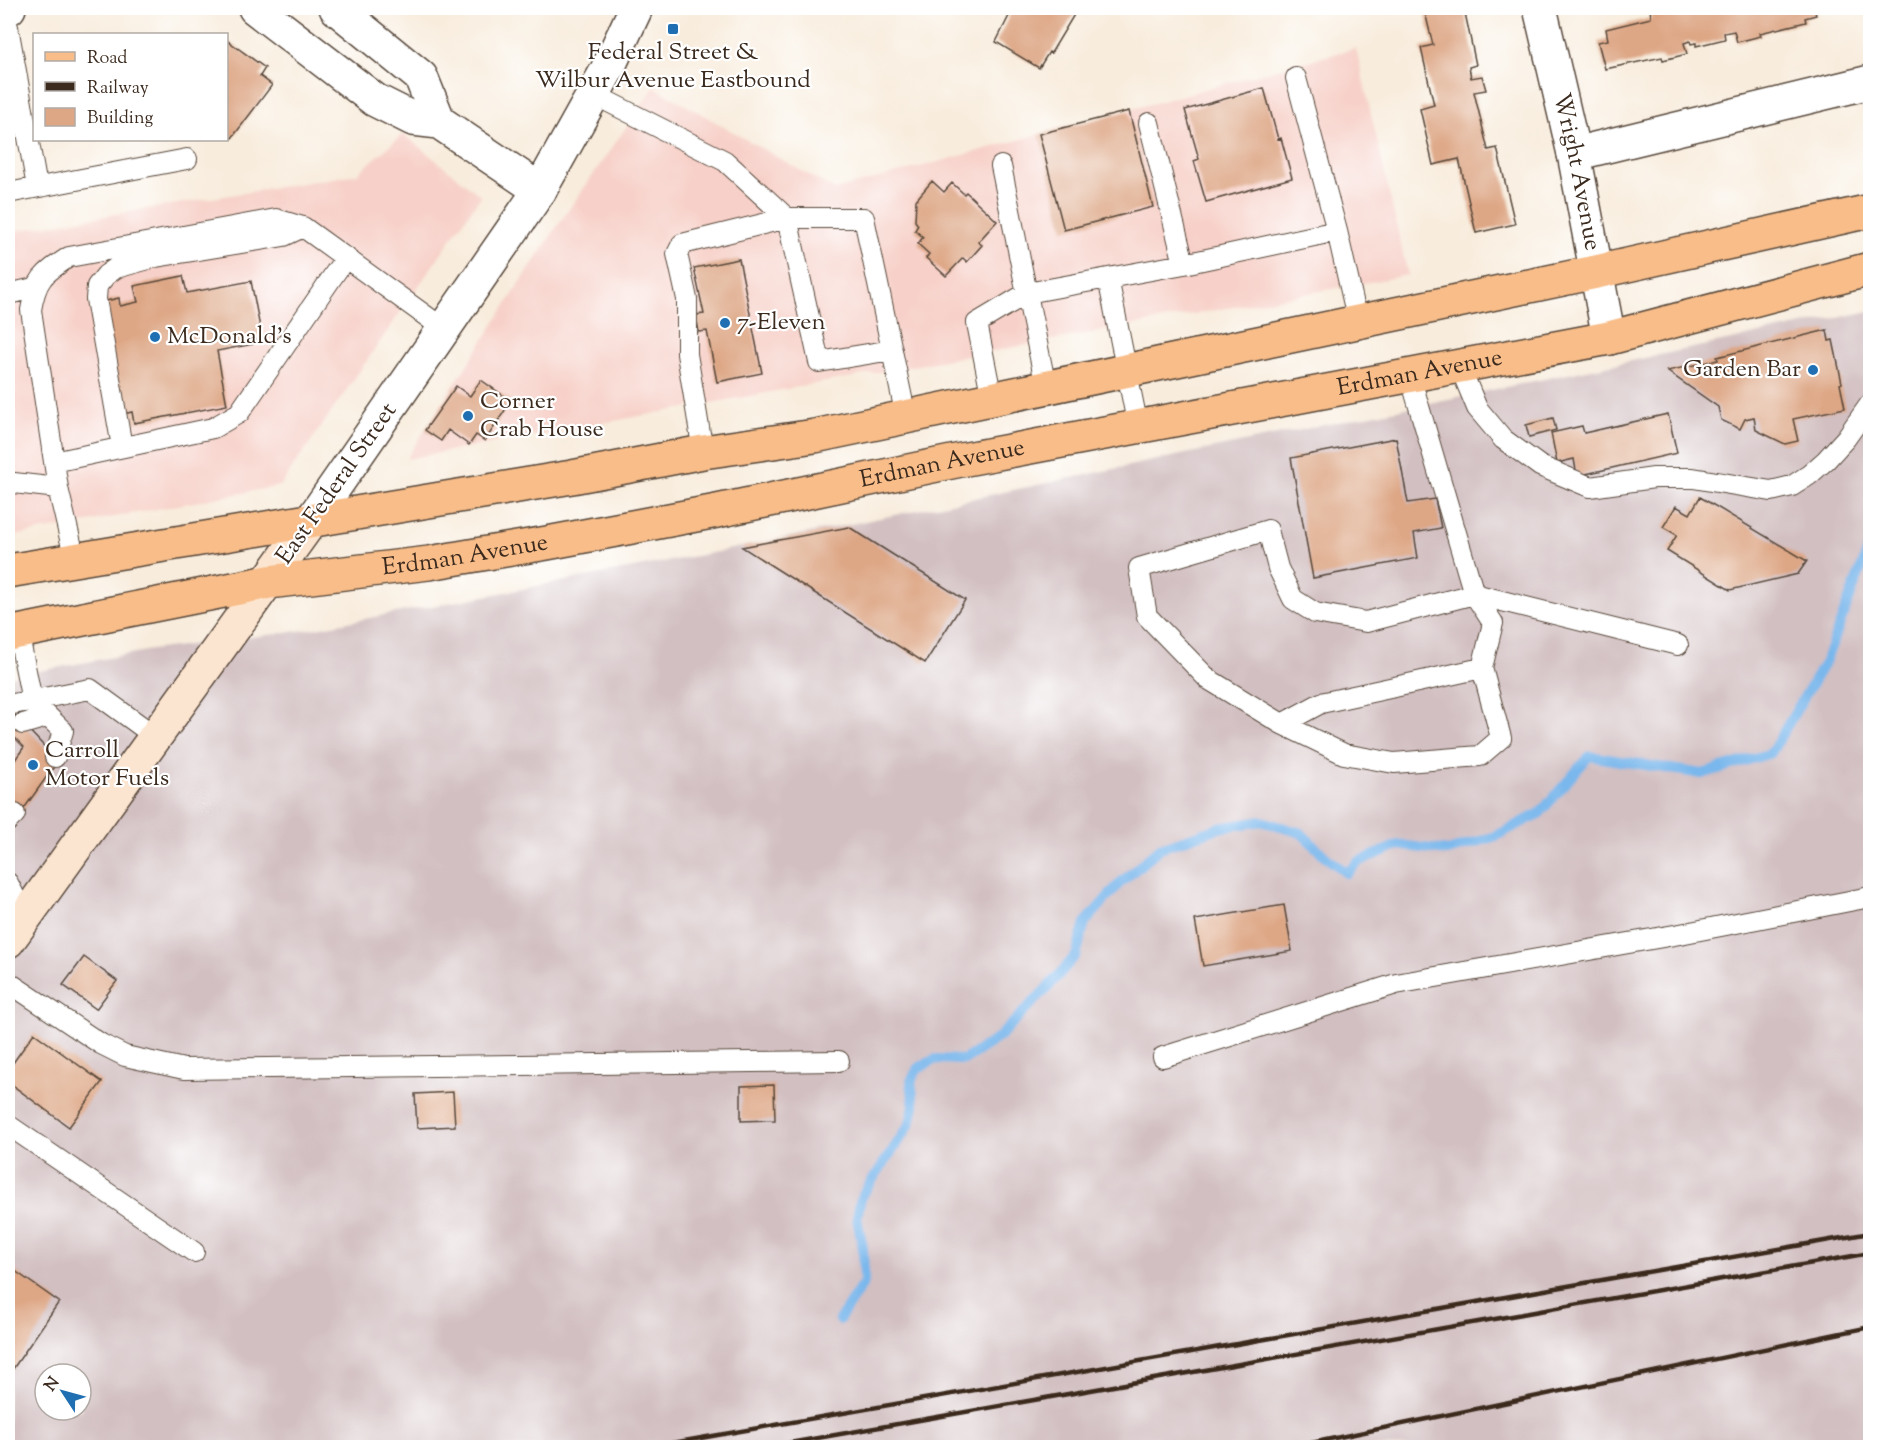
<svg xmlns="http://www.w3.org/2000/svg" width="1878" height="1455" viewBox="0 0 1878 1455" font-family="'Sorts Mill Goudy',serif">
<rect width="100%" height="100%" fill="#fff"/>
<filter id="ink" filterUnits="userSpaceOnUse"><feTurbulence type="fractalNoise" baseFrequency=".0167" numOctaves="2"/><feDisplacementMap in="SourceGraphic" scale="12" xChannelSelector="R" yChannelSelector="G"/><feConvolveMatrix kernelMatrix="1 2 1 2 8 2 1 2 1" color-interpolation-filters="sRGB"/></filter>
<filter id="wash" filterUnits="userSpaceOnUse"><feTurbulence type="fractalNoise" baseFrequency=".008" numOctaves="4" result="noise"/><feDisplacementMap in="SourceGraphic" scale="24" xChannelSelector="R" yChannelSelector="G"/><feGaussianBlur stdDeviation="1.35" result="paint"/><feColorMatrix in="noise" values="0 0 0 0 0 0 0 0 0 0 0 0 0 0 0 0 0 1.4 0 .05"/><feComposite in="paint" operator="in"/></filter>
<g filter="url(#wash)">
<rect width="100%" height="100%" fill="#f8ecdc"/>
<path fill="#f7d1c9" d="M1356,48l52,227 -1002,184 150,-231 98,-141 181,103z
M403,134l78,62 -201,290 -272,51v-305l349,-58z"/>
<path fill="#d2bfc1" fill-rule="evenodd" d="M1870,311v1136l-1862,1v-771l143,-27 155,-20 411,-78zM45,1374h36v36h-36z"/>
<g fill="none" stroke-linecap="round" stroke-linejoin="round">
<path stroke="#79b7ec" stroke-width="10" d="M839,1320l25,-38 -1,-34 -6,-30 4,-21 49,-73 4,-18 -3,-25 7,-13 18,-9 28,1 34,-22 51,-52 27,-31 9,-32 34,-39 41,-36 59,-20 43,-7 39,12 26,25 20,15 11,-11 40,-17 50,6 48,-15 44,-23 49,-57 113,18 69,-21 55,-93 44,-115"/>
</g>
<g id="blocks">
<path fill="#dda684" d="M1013,8h65l-27,45 -2,-1 -10,16 -43,-26z
M1424,8h40l12,57 -7,2 2,11 11,-2 4,14 -12,2 14,58 9,-2 18,76 -39,9 -17,-74 -26,6 -13,-56 14,-4 -13,-57 12,-3z
M1650,8h164l2,7 -11,3 1,4 -46,11 1,3 -24,6 -3,-11 -10,2 1,6 -29,7v-3l-5,1 -1,-3 -6,2 3,11 -24,6 -1,-3 -57,12 -7,-27 10,-2 -2,-11 45,-11z
M228,41l37,27 -5,8 12,9 -40,53 -6,-4v-90z
M1264,88l14,51 3,-1 11,40 -86,24 -12,-41 5,-2 -14,-49z
M1129,111l24,96 -89,23 -25,-96z
M932,181l12,11 8,-9 12,11 2,-2 31,29 -19,21 4,3 -15,17 -4,-4 -17,18 -20,-18 3,-4 -11,-10 5,-7 -8,-7 3,-5 -3,-4 1,-21z
M739,259l23,114 -45,9 -10,-51 -8,1 -3,-17 8,-1 -10,-46z
M183,276l4,17 64,-12 10,52 -8,11 -36,7 10,54 -93,18 -2,-11 -9,2 -17,-92h4l-4,-21 13,-3 1,8 18,-4 -4,-16z
M1827,330l2,11 4,-1 9,43 -2,1 5,24 -52,11 5,22 -13,3 -29,-14 -2,-13 -9,2 -5,10 -19,-9 -3,-13 -51,-36 51,-11 -1,-3z
M481,380l30,21 -26,40 -9,-6 -7,10 -21,-15 -7,11 -16,-11 31,-44 14,10z
M1668,414l9,39 -100,23 -3,-17 -17,4 -6,-30 31,-7 2,7z
M1553,418l3,12 -27,7 -3,-12z
M1396,438l12,65 27,-4 6,29 -27,5 4,25 -105,20 -22,-120z
M1700,497l107,64 -9,13 -68,16 -63,-39 10,-16 -14,-8 13,-21 14,8z
M849,527l116,73 -40,63 -183,-116z
M8,708l50,53 -40,56 -10,-8v-39l16,-23 -12,-12h-4z
M1284,905l8,46 -89,15 -8,-46z
M84,957l33,24 -21,28 -33,-24z
M34,1033l68,49 -33,45 -61,-45v-12z
M774,1085l1,35 -34,1v-35z
M453,1092l2,34 -38,2 -2,-34z
M8,1266l51,36 -51,74z"/>
</g>
</g>
<g filter="url(#ink)">
<use href="#blocks" fill-opacity="0" stroke="#57473a" stroke-width="1.5"/>
<g fill="none" stroke-linecap="round" stroke-linejoin="round">
<g stroke="#57473a" stroke-width="22">
<path id="lane" d="M8,27l29,160
M593,94l132,67 62,57h77l42,199
M1149,123l35,141
M1001,166l45,221
M8,193l179,-34
M1337,231l21,91
M1108,278l30,149
M8,294l26,-6
M1460,367l17,41 26,31 37,27 50,21 64,-9h39l78,13 21,-5 17,-11 17,-15 20,-22 24,-34
M1410,376l64,218 -108,28 -51,-9 -22,-14 -15,-31 -10,-38 -129,38 8,48 61,63 74,45 39,-21 161,-35 11,-45 -19,-29
M992,399l-15,-76 50,-30 157,-29 153,-33 -41,-153
M122,447l-26,-148 1,-13 9,-11 10,-7 40,-11 128,-21 19,-9
M703,452l-16,-98v-55l-10,-45 5,-10 105,-26 32,144 73,-12
M54,462l159,-34 26,-15 107,-156
M8,484l6,-1 44,5 17,72
M58,488l-27,-178c5,-31 12,-36 38,-53l207,-38 27,8 141,102
M1474,594l204,51
M18,631l14,70 31,30 -8,26
M8,705l82,-16 66,48
M23,724l24,-7
M1282,724l62,30 50,9 86,-7 21,-18 -19,-70
M8,821l7,-7
M8,883l17,34
M8,982l93,62 24,12 59,13 655,-8
M1163,1057l233,-73 284,-50 190,-37
M8,1125l186,127"/>
</g>
<g stroke="#57473a" stroke-width="36">
<g id="street">
<path d="M8,8h1"/>
<path d="M255,8l120,92 38,19 26,3 101,68"/>
<path d="M336,8l85,69 18,45"/>
<path id="s1" d="M1540,8l34,146 35,184"/>
<path d="M1574,154l296,-72"/>
<path d="M311,521l229,-331 67,-120 29,-62"/>
</g>
</g>
<g stroke="#57473a" stroke-width="36">
<path id="secondary" d="M8,941l303,-420"/>
</g>
<g stroke="#57473a" stroke-width="36">
<g id="primary">
<path d="M8,571l564,-94 131,-25 112,-16 781,-164 274,-61"/>
<path id="s2" d="M8,634l261,-52 160,-19 118,-20 170,-32 244,-51 648,-122 261,-69"/>
</g>
</g>
<use href="#lane" stroke="#fff" stroke-width="20"/>
<use href="#street" stroke="#fff" stroke-width="33"/>
<use href="#secondary" stroke="#fce5d0" stroke-width="33"/>
<use href="#primary" stroke="#f8bd89" stroke-width="33"/>
<path stroke="#3b2a1e" stroke-width="4.5" d="M644,1448l1226,-215
M761,1448l1109,-195
M1287,1448l583,-121"/>
</g>
</g>
<g fill="#1f6fb2" stroke="#fff" stroke-width="2">
<rect x="667" y="23" width="12" height="12" rx="3"/>
<circle cx="725" cy="323" r="6"/>
<circle cx="155" cy="337" r="6"/>
<circle cx="1813" cy="370" r="6"/>
<circle cx="468" cy="416" r="6"/>
<circle cx="33" cy="765" r="6"/>
</g>
<g text-anchor="middle" dominant-baseline="central" stroke-width="4.5" stroke-linejoin="round" paint-order="stroke">
<g font-size="24" fill="#3b2a1e" stroke="#fff" text-anchor="start">
<text x="673" y="53" text-anchor="middle">Federal Street &amp;<tspan x="673" dy="28">Wilbur Avenue Eastbound</tspan></text>
<text x="737" y="323">7-Eleven</text>
<text x="167" y="337">McDonald's</text>
<text x="1801" y="370" text-anchor="end">Garden Bar</text>
<text x="480" y="402">Corner<tspan x="480" dy="28">Crab House</tspan></text>
<text x="45" y="751">Carroll<tspan x="45" dy="28">Motor Fuels</tspan></text>
</g>
<g font-size="24" fill="#3b2a1e" stroke="#fff">
<text stroke="none"><textPath href="#s1" startOffset="168">Wright Avenue</textPath></text>
<text stroke="none"><textPath href="#s2" startOffset="1436">Erdman Avenue</textPath></text>
<text stroke="none"><textPath href="#s2" startOffset="950">Erdman Avenue</textPath></text>
<text transform="translate(337 484) rotate(-55)">East Federal Street</text>
<text stroke="none"><textPath href="#s2" startOffset="464">Erdman Avenue</textPath></text>
</g>
</g>
<rect width="1878" height="1455" fill="none" stroke="#fff" stroke-width="30"/>
<rect x="33" y="33" width="195" height="108" fill="#ffffff" stroke="#b1aaa5" stroke-width="1.5"/>
<rect x="45" y="52" width="30" height="9" fill="#f8bd89" stroke="#b1aaa5" stroke-width="1.5"/>
<text x="87" y="63" font-size="18" fill="#3b2a1e">Road</text>
<rect x="45" y="82" width="30" height="9" fill="#3b2a1e" stroke="#b1aaa5" stroke-width="1.5"/>
<text x="87" y="93" font-size="18" fill="#3b2a1e">Railway</text>
<rect x="45" y="108" width="30" height="18" fill="#dda684" stroke="#b1aaa5" stroke-width="1.5"/>
<text x="87" y="123" font-size="18" fill="#3b2a1e">Building</text>
<g transform="translate(63 1392) rotate(306)"><circle r="28" fill="#ffffff" stroke="#b1aaa5" stroke-width="1.5"/>
<path d="M0-4.5L10 22L0 15L-10 22Z" fill="#1f6fb2"/>
<text y="-9" font-size="16" font-weight="bold" text-anchor="middle" fill="#3b2a1e">N</text>
</g>
</svg>
